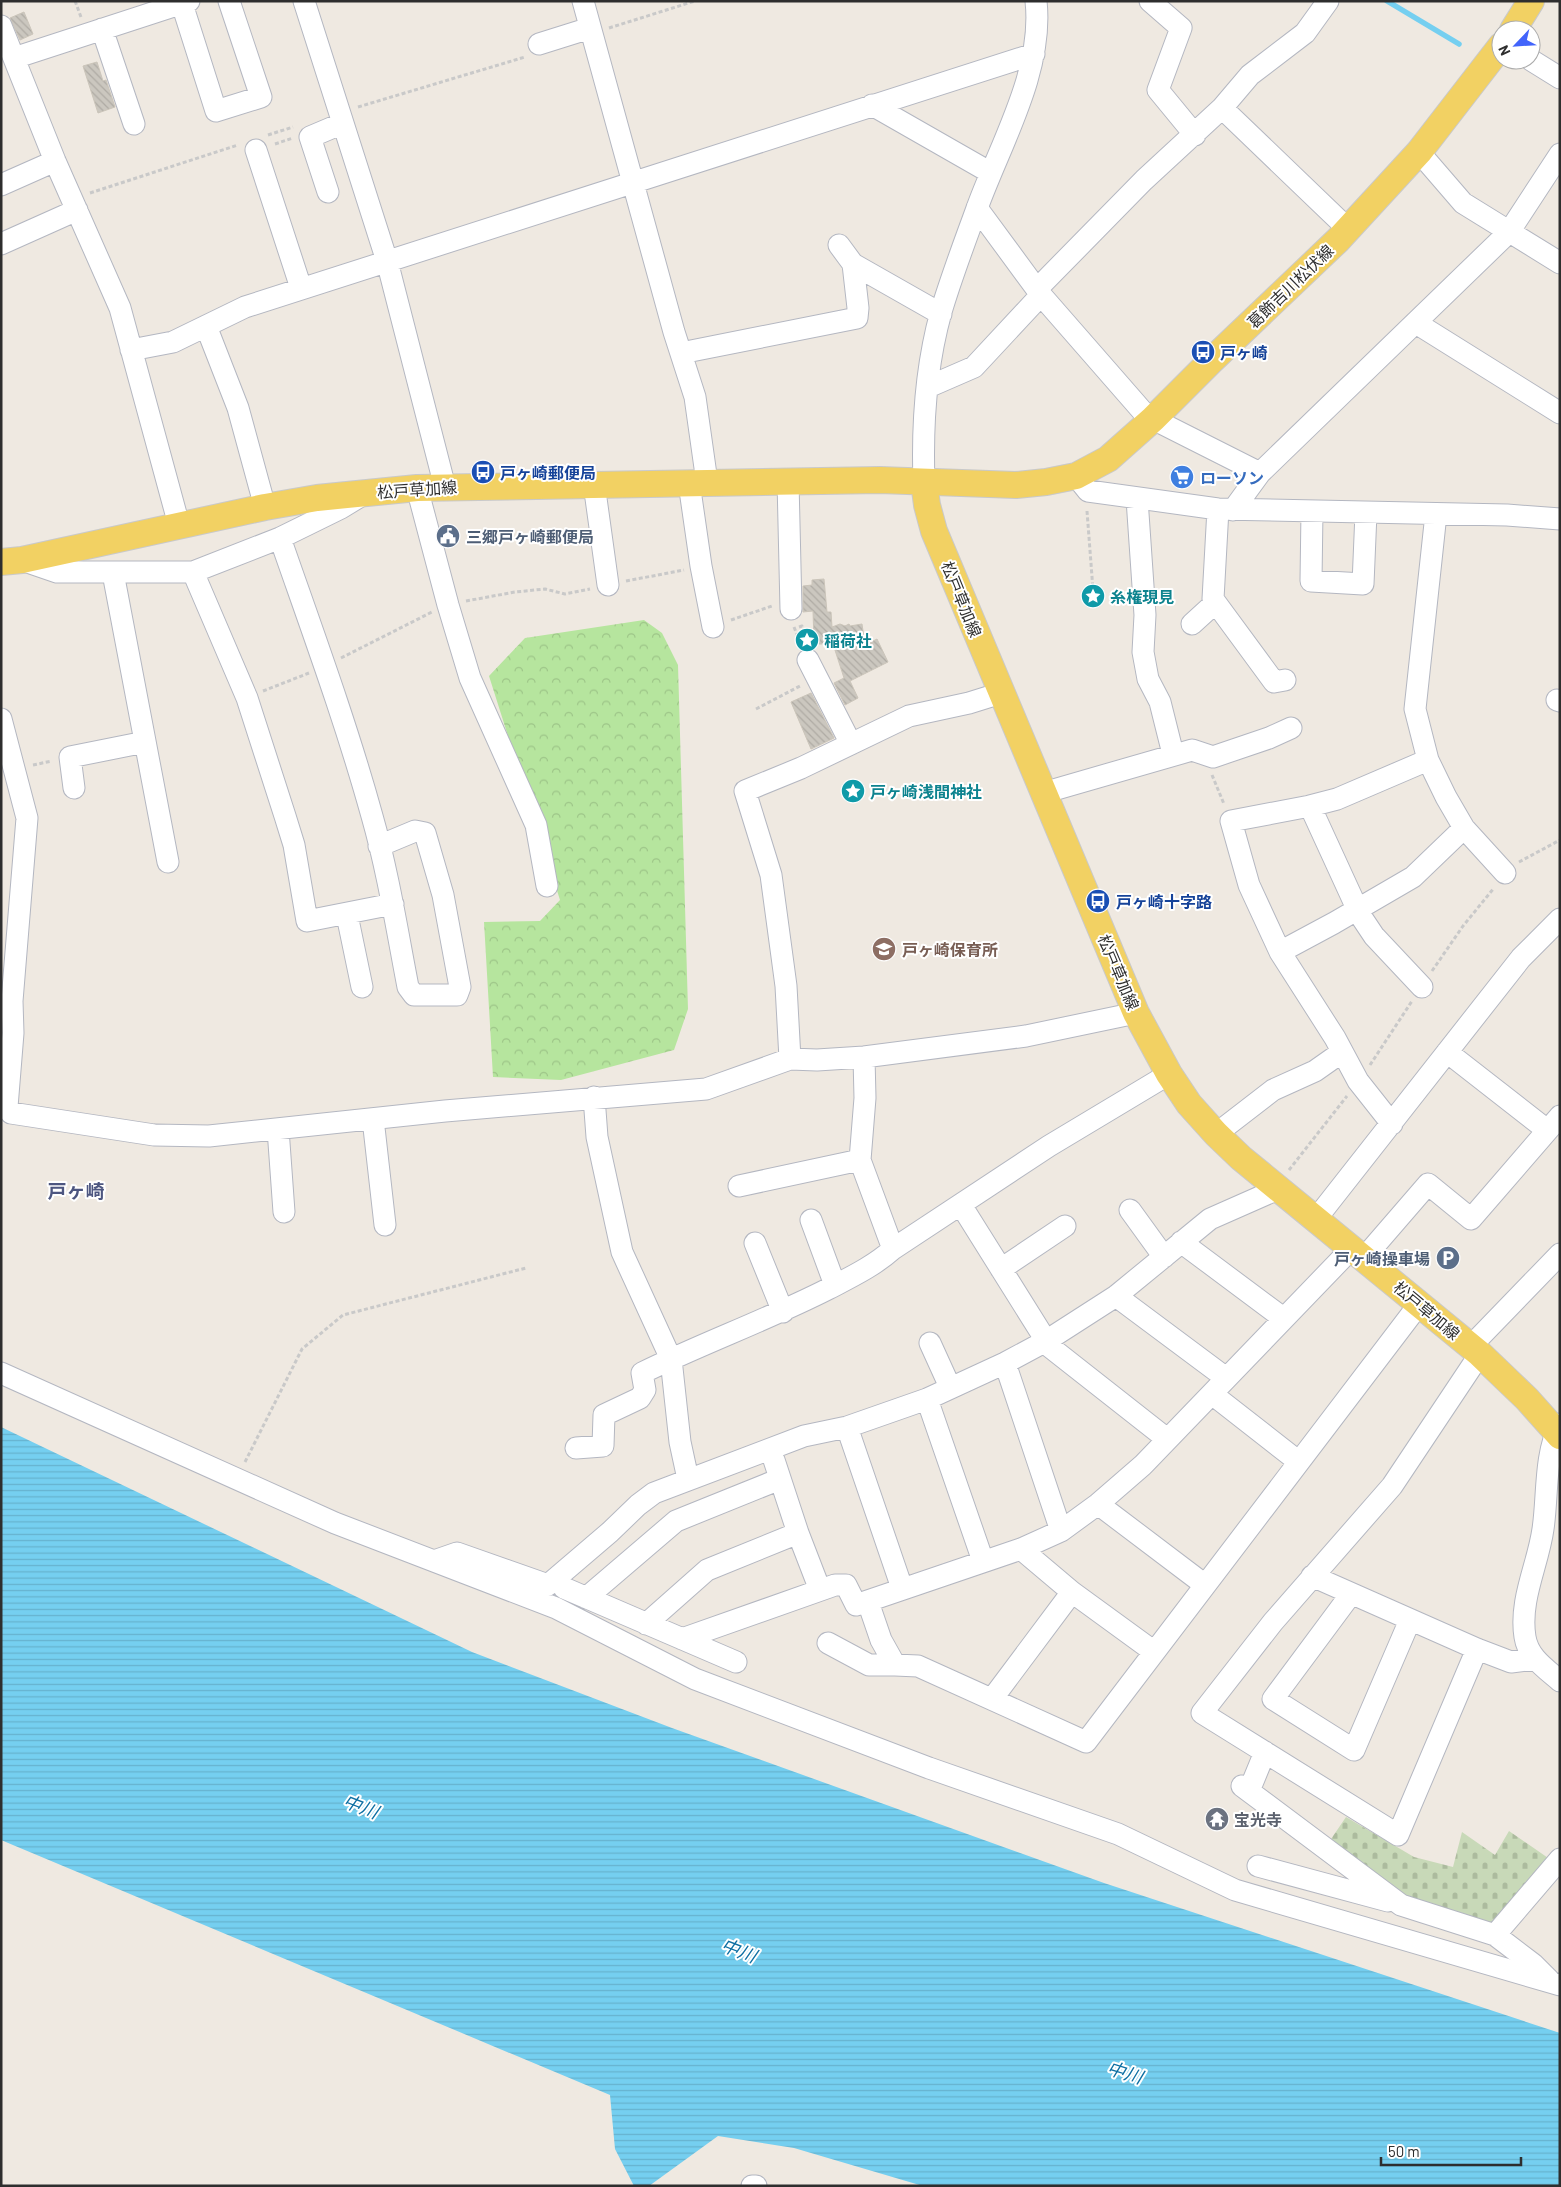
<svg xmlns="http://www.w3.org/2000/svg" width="1561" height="2187" viewBox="0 0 1561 2187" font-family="Barlow,'Noto Sans JP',sans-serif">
<defs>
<pattern id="forest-crowns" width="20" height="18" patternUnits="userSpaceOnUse" patternTransform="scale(1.25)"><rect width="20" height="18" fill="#b6e59e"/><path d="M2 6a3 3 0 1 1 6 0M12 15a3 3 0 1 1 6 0" fill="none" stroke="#9dc588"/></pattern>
<pattern id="cemetery-stones" width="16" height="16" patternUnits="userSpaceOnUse" patternTransform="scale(1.25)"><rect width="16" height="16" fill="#c8d9b8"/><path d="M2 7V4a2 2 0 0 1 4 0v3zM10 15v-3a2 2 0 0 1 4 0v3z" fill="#acbb9e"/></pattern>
<pattern id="water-rules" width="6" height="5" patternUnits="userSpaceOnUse" patternTransform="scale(1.25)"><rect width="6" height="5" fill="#75cff0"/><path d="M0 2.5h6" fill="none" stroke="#66b2ce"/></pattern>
<pattern id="building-back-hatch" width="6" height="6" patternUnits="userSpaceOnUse" patternTransform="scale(1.25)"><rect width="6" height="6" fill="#cbc7bf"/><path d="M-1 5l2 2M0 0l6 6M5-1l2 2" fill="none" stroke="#afaba4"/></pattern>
</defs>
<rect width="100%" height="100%" fill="#efe9e1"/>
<path fill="url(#forest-crowns)" d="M644,620l18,13 16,32 10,344 -14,41 -113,30 -68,-3 -9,-155 56,-1 20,-21 -71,-224 36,-38z"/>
<path fill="url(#cemetery-stones)" d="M1346,1817l68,40 39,10 9,-35 33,23 14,-24 42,29 -61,68 -83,-27 -80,-56z"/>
<path fill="url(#water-rules)" d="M1,1427l471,225 200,76 432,155 456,150v153h-637l-129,-38 -76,-12 -69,50h-15l-19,-37 -5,-54 -609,-255z"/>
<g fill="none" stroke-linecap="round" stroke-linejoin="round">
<path stroke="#75cff0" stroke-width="5.5" d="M1387,1l72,43"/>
</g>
<path fill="url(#building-back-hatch)" stroke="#cbc5ba" d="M24,12l9,22 -13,6 -10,-22z
M97,62l6,19 3,-1 9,27 -17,6 -15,-47z
M824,579l3,33h4l1,15 8,-3 5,2 4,-2 1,2 12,-2 3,21 12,-6 11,23 -38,19 8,17 -13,7 -11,-22 10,-5 -11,-34h-14v-3h-5l-1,-30 -10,1v-26l9,-1v-5z
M811,693l23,45 -23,11 -20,-47z"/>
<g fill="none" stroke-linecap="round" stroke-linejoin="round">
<g stroke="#b4b7c1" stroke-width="23">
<path id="minor" d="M304,1l83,260 58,226
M583,1l91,331 21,65 12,85
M1150,1l31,27 -23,62 37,45
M182,4l34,107 45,-14 -32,-96
M1,26l54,135 65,147 59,217
M102,29l32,95
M539,44l51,-16
M14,58l175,-57
M1531,60l29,18
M872,105l119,68
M1222,108l126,121
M256,150l45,138
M1419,152l44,51 97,60
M1,185l54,-24
M328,192l-18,-55 33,-14
M977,208l64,87 110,126
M1,244l76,-34
M839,245l14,19 88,50
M1037,289l107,-109 78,-72 28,-33 55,-42 23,-32
M1416,323l144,90
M206,326l32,82 27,99
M131,350l42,-8 72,-35 789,-253
M681,353l176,-35 1,-10 -5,-44
M928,387l46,-20 67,-72
M1153,419l107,54
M1076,476l12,15 130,18 289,6 53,4
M788,481l3,128
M924,482c-2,-56 2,-116 17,-170 10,-34 23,-68 35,-101 23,-65 68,-139 60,-210
M689,483l12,83 12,61
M594,484l14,101
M417,488l31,117 22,73 66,147 11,61
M1137,499l8,116 -2,37 5,27 12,23 13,52
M1218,509l-5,90 61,83 11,-2
M1233,510l27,-37 249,-241 51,-78
M1312,511l-1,70 52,3 3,-71
M1436,514l-21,195 13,51 18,37 18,31
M280,538c32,92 66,184 92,278 16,56 25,114 36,171l6,8h43l3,-8 -17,-92 -18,-62 -10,-2 -36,15
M22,560l35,12h136l87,-34 61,-30 23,-14
M193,572l54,126 38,118 9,29 13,76 86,-17
M113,573l55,289
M1192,624l23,-21
M808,660l43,84
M1557,700l3,1
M1,719l26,99 -15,183 1,32 -6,74 4,6 143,22 55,1 236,-25 261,-22 84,-30 27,1 47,-3 162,-21 110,-23
M74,788l-4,-31 75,-15
M1043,793l149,-43 21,7 56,-19 22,-10
M1310,806l27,-7 91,-39
M347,915l15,72
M1280,952l54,-29 79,-46 51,-49 41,45
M1447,1052l100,78
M864,1057l1,41 -5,62 33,89
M790,1059l-4,-73 -15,-111 -26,-84 56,-23 108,-52 60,-13 32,-10
M594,1097l3,40 25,115 49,107 9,83 8,37
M373,1119l12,106
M1392,1124l-34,-43 -23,-43 -55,-86 -31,-67 -18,-64 79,-15 50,109 14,21 48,51
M278,1129l6,83
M1216,1134l57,-44 42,-19 27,-19
M739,1186l121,-26
M961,1205l89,142 117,92
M1130,1210l34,47
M1316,1219l205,-261 39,-39
M811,1220l24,65
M1181,1242l102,76
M755,1243l28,69
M1364,1258l64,-74 43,35 89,-103
M1001,1269l64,-43
M1116,1296l110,82
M930,1343l20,44
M1471,1346l89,-92
M1005,1363l56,168
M1,1373l334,150 221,85 139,71 234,89 189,66 117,56 325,95
M1212,1394l87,68
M927,1399l56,162
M1560,1424c-16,32 -12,72 -17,105 -5,36 -24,71 -18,108 3,20 20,31 35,44
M847,1427l55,161
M576,1448l27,-2 1,-31 36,-17 5,-8 -3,-17c61,-30 125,-53 186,-84 23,-12 46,-23 65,-40l156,-103 120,-72
M774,1460l24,73 22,57
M1098,1504l107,81
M1021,1549l51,43 81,59
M434,1561l23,-8 91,32 62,-53 28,-27 16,-12 150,-57 43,-9 80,-28 78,-36 41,-22 70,-45 94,-77 68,-30
M1312,1576l165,73 34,13 23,-3
M564,1588l172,74
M1351,1594l-78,105 81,51 56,-130
M586,1598l90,-77 104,-42
M868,1602l13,38 14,25 23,1 168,76 334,-439
M646,1624l61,-54 91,-37
M682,1639l153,-54h11l10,20 165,-56 40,-18 37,-27 45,-39 209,-217
M828,1643l41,22h26
M1477,1649l-79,186 -196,-122 71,-91 119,-136 88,-132
M992,1699l80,-107
M1242,1786l159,119 94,30
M1249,1791l16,-39
M1258,1866l130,35
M1549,1980l-16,-16 -38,-29 65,-76
M752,2186h4"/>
</g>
<g stroke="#c9c9c9" stroke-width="28">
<path id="major" d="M1513,30l18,-29
M924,482l3,23 7,26 202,482 33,61 20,30 27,30 25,24 239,196 47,45 33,37
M1,562l21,-2 243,-53 52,-9 100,-10 463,-8 136,5 30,-3 30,-6 32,-17 45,-40 58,-58 127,-121 81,-88 82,-106"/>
</g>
<path stroke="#c9c9c9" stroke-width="3" stroke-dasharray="4 2.5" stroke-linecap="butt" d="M75,1l6,16
M609,28l86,-27
M358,107l167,-50
M268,135l25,-8
M275,144l18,-6
M90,193l148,-48
M1087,511l6,79
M626,581l58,-11
M466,601l49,-9 30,-3 20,5 25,-5
M731,620l41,-14
M794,627l6,15
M799,627l3,-1 4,11
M341,658l91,-46
M263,691l46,-18
M756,709l44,-23
M33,765l19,-4
M1212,775l12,29
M843,795l6,-2
M1519,862l41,-22
M1432,971l31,-45 31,-38
M1370,1065l42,-64
M1289,1170l58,-74
M245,1462l57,-113 41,-34 183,-47"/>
<use href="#minor" stroke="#fff" stroke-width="21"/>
<use href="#major" stroke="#f2d163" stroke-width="26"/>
</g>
<defs>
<g id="bus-disc" transform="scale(1.25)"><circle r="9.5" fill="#1a4fb4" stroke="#fff"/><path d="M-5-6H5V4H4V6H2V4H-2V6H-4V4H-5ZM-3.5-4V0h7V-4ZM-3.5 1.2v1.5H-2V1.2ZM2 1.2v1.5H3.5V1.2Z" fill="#fff"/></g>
<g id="supermarket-disc" transform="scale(1.25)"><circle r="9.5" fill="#3f7fe0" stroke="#fff"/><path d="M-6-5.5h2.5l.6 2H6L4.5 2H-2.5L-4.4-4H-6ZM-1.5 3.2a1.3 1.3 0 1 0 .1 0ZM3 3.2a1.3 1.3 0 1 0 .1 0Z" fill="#fff"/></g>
<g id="civic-disc" transform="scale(1.25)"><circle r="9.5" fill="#5c6f8a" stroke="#fff"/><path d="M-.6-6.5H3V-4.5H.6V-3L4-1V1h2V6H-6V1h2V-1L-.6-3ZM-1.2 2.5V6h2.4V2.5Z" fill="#fff"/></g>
<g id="sight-disc" transform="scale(1.25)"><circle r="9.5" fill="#0f9aa8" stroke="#fff"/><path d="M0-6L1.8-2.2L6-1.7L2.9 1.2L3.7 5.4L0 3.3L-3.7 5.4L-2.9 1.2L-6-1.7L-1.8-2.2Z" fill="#fff"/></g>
<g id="school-disc" transform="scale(1.25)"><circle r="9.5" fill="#8d6e63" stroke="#fff"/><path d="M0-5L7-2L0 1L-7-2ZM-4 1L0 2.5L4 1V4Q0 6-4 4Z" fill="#fff"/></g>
<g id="parking-disc" transform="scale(1.25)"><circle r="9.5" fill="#5c6f8a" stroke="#fff"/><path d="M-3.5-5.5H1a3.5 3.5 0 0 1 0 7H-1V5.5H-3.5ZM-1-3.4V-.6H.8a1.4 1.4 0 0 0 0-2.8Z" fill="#fff"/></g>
<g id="temple-disc" transform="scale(1.25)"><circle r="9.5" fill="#6b7280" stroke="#fff"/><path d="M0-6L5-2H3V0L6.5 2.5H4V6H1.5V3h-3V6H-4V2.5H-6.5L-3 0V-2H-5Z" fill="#fff"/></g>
</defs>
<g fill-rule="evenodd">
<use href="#bus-disc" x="1203" y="352"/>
<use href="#bus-disc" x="483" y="472"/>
<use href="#supermarket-disc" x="1182" y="477"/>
<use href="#civic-disc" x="448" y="536"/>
<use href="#sight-disc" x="1093" y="596"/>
<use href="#sight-disc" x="807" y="640"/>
<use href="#sight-disc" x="853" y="791"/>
<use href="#bus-disc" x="1098" y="901"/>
<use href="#school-disc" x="884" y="949"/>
<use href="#parking-disc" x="1448" y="1258"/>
<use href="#temple-disc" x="1217" y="1819"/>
</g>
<g text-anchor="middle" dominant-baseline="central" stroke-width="4" stroke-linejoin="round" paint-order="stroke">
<g font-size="16" fill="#2e2e2e" stroke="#fff">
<text transform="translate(1290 286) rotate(-44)">葛飾吉川松伏線</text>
<text transform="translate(417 489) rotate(-4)">松戸草加線</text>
<text transform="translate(962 599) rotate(68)">松戸草加線</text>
<text transform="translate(1119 972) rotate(67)">松戸草加線</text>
<text transform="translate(1427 1310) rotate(40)">松戸草加線</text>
</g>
<g font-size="16" font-weight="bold" fill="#164399" stroke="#fff" text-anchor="start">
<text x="1220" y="352">戸ヶ崎</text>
<text x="500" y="472">戸ヶ崎郵便局</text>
<text x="1116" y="901">戸ヶ崎十字路</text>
</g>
<g font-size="16" font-weight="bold" fill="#366cbe" stroke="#fff" text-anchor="start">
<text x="1200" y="477">ローソン</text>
</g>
<g font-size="16" font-weight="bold" fill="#4e5e75" stroke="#fff" text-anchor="start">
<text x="466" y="536">三郷戸ヶ崎郵便局</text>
<text x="1430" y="1258" text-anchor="end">戸ヶ崎操車場</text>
</g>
<g font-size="16" font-weight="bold" fill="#0d838f" stroke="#fff" text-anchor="start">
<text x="1110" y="596">糸権現見</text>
<text x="824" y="640">稲荷社</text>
<text x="870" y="791">戸ヶ崎浅間神社</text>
</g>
<g font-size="16" font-weight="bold" fill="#785e54" stroke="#fff" text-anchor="start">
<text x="902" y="949">戸ヶ崎保育所</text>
</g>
<g font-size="16" font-weight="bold" fill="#5b616d" stroke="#fff" text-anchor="start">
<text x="1234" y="1819">宝光寺</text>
</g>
<g font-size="18" font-style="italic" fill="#0d6fa3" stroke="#fff">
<text transform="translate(361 1806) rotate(21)">中川</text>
<text transform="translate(739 1950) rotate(21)">中川</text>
<text transform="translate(1125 2072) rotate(17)">中川</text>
</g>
<g font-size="19" font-weight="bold" fill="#4d5680" stroke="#fff">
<text x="76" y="1190">戸ヶ崎</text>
</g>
</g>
<rect width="1561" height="2187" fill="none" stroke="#2e2e2e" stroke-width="5"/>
<g transform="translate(1516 45) rotate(245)"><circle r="24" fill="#ffffff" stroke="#ababab"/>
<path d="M0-4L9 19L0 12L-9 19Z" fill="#4264fb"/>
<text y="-8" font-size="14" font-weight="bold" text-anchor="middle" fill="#2e2e2e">N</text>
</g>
<path d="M1381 2157v8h140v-8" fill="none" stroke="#2e2e2e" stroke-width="2.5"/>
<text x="1388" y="2157" font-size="15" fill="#2e2e2e" stroke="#ffffff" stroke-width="4" paint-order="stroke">50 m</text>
</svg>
